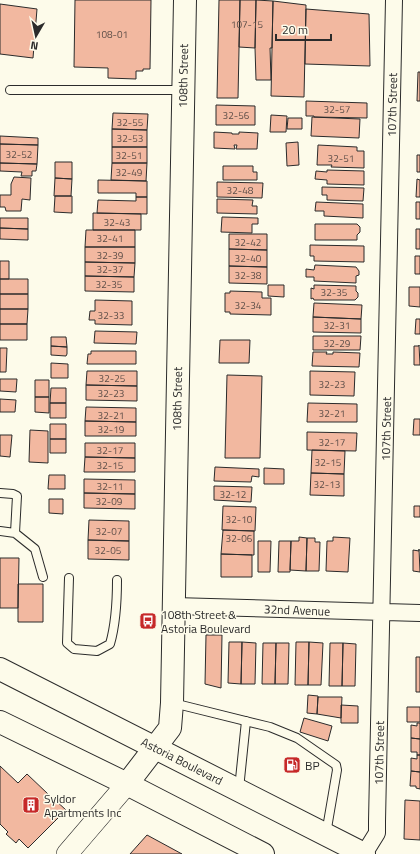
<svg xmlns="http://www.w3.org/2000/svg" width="420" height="854" viewBox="0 0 420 854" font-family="'Titillium Web',sans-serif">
<rect width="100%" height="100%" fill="#fdfbea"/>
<path fill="#f2b8a0" stroke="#2b2b2b" d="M75,0h76l-1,69h-7v2h-7v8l-28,-1v-10l-34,-1z
M219,0h21l-2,98h-21z
M240,0h16l-1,48 -16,-1z
M256,0l17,1 -1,47h-2l1,32h-15l-1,-32z
M273,1l33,4 -2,92 -33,-1z
M0,4l37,5 -4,49 -33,-4z
M306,9l63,5 1,52 -65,-2z
M418,72h2v29h-3z
M306,101l61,2v15l-53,-1v-1h-8z
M216,105l39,1v19h-39z
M113,113l35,1 -1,16 -35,-1z
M271,115l16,1 -1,16h-16z
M312,117l48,2 -1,19 -48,-2z
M288,118h14v11h-15z
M112,129l35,1v17h-35z
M214,132l18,1v1h7v-2l19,1 -1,16h-21l1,-4h-3l1,4 -21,-1z
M0,136l38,2v7l-38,-1z
M298,142l1,23 -12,1 -1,-23z
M0,144l38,1 -1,19 -37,-1z
M318,145l39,2v4h7v17l-33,-1 1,-2h-15z
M112,147h35v16h-35z
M417,155h3v17h-3z
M55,162h17v17l-17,-1z
M0,163l37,1 -1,7h-4v5h-11l1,-4 -22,-1z
M112,163h35l-1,18 -35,-1z
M223,166h30v6h4v8h-34z
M327,170l37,1v14l-37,-1v-4l-12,-1 1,-8 11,1z
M14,177l17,1 -1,22 -8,-1 -1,12h-15l-1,-4h-5v-12h11v-11z
M55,178l17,1 -1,17h-17z
M417,179l3,1v17h-4z
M98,180l49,1v16h-11v-4h-38z
M217,182l46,1 -1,15 -45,-1z
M322,187l42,1 -1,13 -36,-1v-5h-5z
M55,196h17v17l-18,-1z
M136,197h11v17l-50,-1 1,-13 38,1z
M217,199l36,1 -1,6h5v8l-40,-1z
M316,202l47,2v14l-39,-2v-5h-9z
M416,202h4v17h-4z
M93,213l48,1v16h-48z
M222,217l36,1v6h-6v9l-31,-1z
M0,218h28v11l-28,-1z
M315,224h42l3,3v5l-3,3v5h-42z
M0,228l28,1v11l-28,-1z
M416,229h4v20h-4z
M86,230h49v17h-50z
M229,234h38v16l-38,-1z
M310,245l54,1v16l-50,-1v-5h-4z
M85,247h50v16l-50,-1z
M229,249l38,1v17l-38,-1z
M415,256h5v18h-5z
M0,261h9v18h-9z
M85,262l50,1 -1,14 -49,-1z
M315,265l41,2 3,4v4l-3,1v7l-42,-2v-4h-8v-8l8,1z
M229,266l38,1v17l-38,-1z
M85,276l49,1v15l-49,-1z
M0,279h28v15h-28z
M268,285h16v12l-16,-1z
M314,285l42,1v5l2,2v4l-3,3h-41l-1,-2 -2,1v-11l3,1z
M409,287h11v20l-11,-1z
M230,291l32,1v6h9v17l-41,-1v-2h-5v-19h5z
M0,294h28v15h-28z
M95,300l37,1v24l-37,-1v-4h-6l1,-9h5z
M314,303l48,2 -1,14 -48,-2z
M0,309h28l-1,15h-27z
M313,317l48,2v14l-48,-1z
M416,319h4v15h-5z
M0,324h27v16h-27z
M95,331l42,1 -1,12 -42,-1z
M313,336h48l-1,14h-47z
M51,337h15l1,10 -16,-1z
M220,340h30l-1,23h-30z
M419,345l1,20h-6v-19h5z
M51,346l16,1v7l-1,2 -15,-1z
M0,348h7l-1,24h-6z
M91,351h45v13h-49l1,-10h3z
M313,352h14l-1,2h7v-2l27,1 -1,14 -47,-1z
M51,363l17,1v14h-17z
M87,371h50v15l-51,-1z
M310,371l45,1 -1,24 -44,-1z
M227,375l35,1 -2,82h-35z
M0,379h17l-1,13 -16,-1z
M35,380h14v17h-14z
M86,385l51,1v15l-51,-1z
M51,388h15v15h-16z
M35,397h14v16l-14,-1z
M0,399l16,1 -1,12h-15z
M50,403h16v15h-16z
M308,403l49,1v18h-50z
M86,407l50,1v14l-51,-1z
M414,419h6v16h-7z
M85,421l51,1v14h-51z
M50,424h16v15h-16z
M30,430l18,1v32l-19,-1z
M307,432l50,1 -1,18 -49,-1z
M0,435h12l-2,22 -10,-1z
M50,439h16v14h-16z
M85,443h50v15l-50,-1z
M312,450l33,1 -1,23 -33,-1z
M85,457l50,1v14h-51z
M215,467l44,2v8l-7,-1 -1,6 -37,-1z
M264,468l20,1v15h-20z
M311,473l33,1v22l-34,-1z
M49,475h16v14h-17z
M84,479l51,1v14l-51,-1z
M214,486l38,1 -1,15 -37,-2z
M84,493l51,1v15l-51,-1z
M49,499h14v15l-14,-1z
M223,506l33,1 -1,24 -33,-1z
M414,506h6v11h-6z
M89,520l40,1v20l-41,-1z
M223,530l31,1v24l-33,-1z
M299,537l8,1 -1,33 -16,-1 1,-29h8z
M333,537l17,1 -2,34 -22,-1 1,-30h6z
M307,538h8v4h5l-1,29h-13z
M88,540l41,1v19l-41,-1z
M258,541h13l-1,31h-12z
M279,541h12l-1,31h-12z
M419,549l1,23 -7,-1v-21l6,1z
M221,554l31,1v22h-31z
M0,558h19l-1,50h-18z
M18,584h25v38h-25z
M206,635h16l-1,53 -16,-4z
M229,642h13l-1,42 -13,-1z
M242,642l14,1 -1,41h-14z
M296,642h13l-1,43h-13z
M309,642l14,1 -2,42h-13z
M263,643h13l-1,41h-13z
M276,643h13l-1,41h-13z
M330,643h13l-1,43h-13z
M343,643l13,1 -1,42h-13z
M416,657h4v35h-4z
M308,695l10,1 -1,18 -10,-1z
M318,697h24l-1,21 -24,-4z
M341,705l17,1v17h-17z
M407,707h13v15h-13z
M304,718l28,8 -4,15 -28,-9z
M417,723h3v16l-9,-1v-13l6,1z
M411,738l9,1v16h-3v-3h-6z
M417,755h3v17l-9,-1v-13l6,1z
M0,766l18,17 9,-9 21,20 -2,2 6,5 2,-2 12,11 -38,38 -9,-9 -3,4 -10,-9 2,-2 -8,-8z
M411,771l9,1v17l-4,-1v-2h-6z
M405,800l15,1v39l-16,-1z
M147,835l35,19h-52z"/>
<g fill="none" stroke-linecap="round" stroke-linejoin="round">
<g stroke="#2b2b2b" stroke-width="10">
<path id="service" d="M10,90h172
M0,493l13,1 4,2 -2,37 20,16 8,28
M0,531l15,2
M69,578l-2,65 7,6 23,2 13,-7c6,-21 7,-42 7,-64
M173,703l97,24 27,11 39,27 1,5 -11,64
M239,789l7,-68"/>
</g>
<g stroke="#2b2b2b" stroke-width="18">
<path id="minor" d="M174,606l246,7
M364,854l13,-21v-12l17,-821"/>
</g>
<g stroke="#2b2b2b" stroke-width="22">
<path id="tertiary" d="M67,854l60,-70"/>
</g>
<g stroke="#2b2b2b" stroke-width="24">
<path id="secondary" d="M127,784l43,-56 2,-25 13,-703"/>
</g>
<g stroke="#2b2b2b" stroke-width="24">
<path id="primary" d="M0,669l364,185
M0,722l127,62 136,70"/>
</g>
<use href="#service" stroke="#fdfbea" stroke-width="8"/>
<use href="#minor" stroke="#fdfbea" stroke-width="16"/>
<use href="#tertiary" stroke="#fdfbea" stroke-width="21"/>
<use href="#secondary" stroke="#fdfbea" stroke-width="22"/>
<use href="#primary" stroke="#fdfbea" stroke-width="22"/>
</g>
<defs>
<g id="bus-square" transform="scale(0.9)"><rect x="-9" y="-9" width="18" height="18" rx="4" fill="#c62828" stroke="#fdfbea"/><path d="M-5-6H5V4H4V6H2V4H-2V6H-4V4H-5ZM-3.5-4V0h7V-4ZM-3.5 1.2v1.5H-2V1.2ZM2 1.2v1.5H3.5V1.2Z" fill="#fff"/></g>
<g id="fuel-square" transform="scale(0.9)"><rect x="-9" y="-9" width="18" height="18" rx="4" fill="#c62828" stroke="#fdfbea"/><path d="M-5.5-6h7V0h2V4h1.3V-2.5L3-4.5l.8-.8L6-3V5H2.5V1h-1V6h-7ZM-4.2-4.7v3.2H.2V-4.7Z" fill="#fff"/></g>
<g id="building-square" transform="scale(0.9)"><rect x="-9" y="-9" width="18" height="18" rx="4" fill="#c62828" stroke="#fdfbea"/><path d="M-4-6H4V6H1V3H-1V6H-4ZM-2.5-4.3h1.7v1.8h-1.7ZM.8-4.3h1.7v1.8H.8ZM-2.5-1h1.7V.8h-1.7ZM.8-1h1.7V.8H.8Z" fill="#fff"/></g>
</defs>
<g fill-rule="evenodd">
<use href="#bus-square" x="148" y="621"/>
<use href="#fuel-square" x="292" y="765"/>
<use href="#building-square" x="31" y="805"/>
</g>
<g text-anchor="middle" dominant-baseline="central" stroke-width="3" stroke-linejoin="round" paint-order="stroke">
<g font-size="10" fill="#5d4e48">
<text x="247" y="24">107-15</text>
<text x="112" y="34">108-01</text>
<text x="337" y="109">32-57</text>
<text x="236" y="115">32-56</text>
<text x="130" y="122">32-55</text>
<text x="130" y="138">32-53</text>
<text x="19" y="154">32-52</text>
<text x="129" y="155">32-51</text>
<text x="341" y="158">32-51</text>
<text x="129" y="172">32-49</text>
<text x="240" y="190">32-48</text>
<text x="117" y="222">32-43</text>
<text x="110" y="238">32-41</text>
<text x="248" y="242">32-42</text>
<text x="110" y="255">32-39</text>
<text x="248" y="258">32-40</text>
<text x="110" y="269">32-37</text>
<text x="248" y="275">32-38</text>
<text x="109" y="284">32-35</text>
<text x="334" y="292">32-35</text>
<text x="248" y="305">32-34</text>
<text x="111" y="315">32-33</text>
<text x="337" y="325">32-31</text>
<text x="337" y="343">32-29</text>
<text x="112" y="378">32-25</text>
<text x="332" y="384">32-23</text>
<text x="111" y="393">32-23</text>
<text x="332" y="413">32-21</text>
<text x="111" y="415">32-21</text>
<text x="111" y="429">32-19</text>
<text x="332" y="442">32-17</text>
<text x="110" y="450">32-17</text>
<text x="328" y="462">32-15</text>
<text x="110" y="465">32-15</text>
<text x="327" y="484">32-13</text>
<text x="110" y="486">32-11</text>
<text x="233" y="494">32-12</text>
<text x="109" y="501">32-09</text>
<text x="239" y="519">32-10</text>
<text x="109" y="531">32-07</text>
<text x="239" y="538">32-06</text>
<text x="108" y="550">32-05</text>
</g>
<g font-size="12" fill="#2b2b2b" stroke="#fdfbea">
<text transform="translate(183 76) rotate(-89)">108th Street</text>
<text transform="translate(392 105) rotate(-89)">107th Street</text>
<text transform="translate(177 399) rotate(-89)">108th Street</text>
<text transform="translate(386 429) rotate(-89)">107th Street</text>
<text transform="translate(297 610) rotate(2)">32nd Avenue</text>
<text transform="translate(379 753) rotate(-89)">107th Street</text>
<text transform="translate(182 761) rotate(27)">Astoria Boulevard</text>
</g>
<g font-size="12" fill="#2b2b2b" stroke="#fdfbea" text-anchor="start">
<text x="161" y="614">108th Street &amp;<tspan x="161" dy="14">Astoria Boulevard</tspan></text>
<text x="305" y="765">BP</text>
<text x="44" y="798">Syldor<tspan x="44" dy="14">Apartments Inc</tspan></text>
</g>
</g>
<g transform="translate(36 36) rotate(189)" stroke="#fdfbea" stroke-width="3" paint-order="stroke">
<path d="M0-3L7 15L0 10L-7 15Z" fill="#2b2b2b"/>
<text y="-6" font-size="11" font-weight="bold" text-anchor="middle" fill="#2b2b2b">N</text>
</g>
<path d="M276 34v6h55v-6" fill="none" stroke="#2b2b2b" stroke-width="2"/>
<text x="282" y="34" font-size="12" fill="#2b2b2b" stroke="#fdfbea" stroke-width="3" paint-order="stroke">20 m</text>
</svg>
